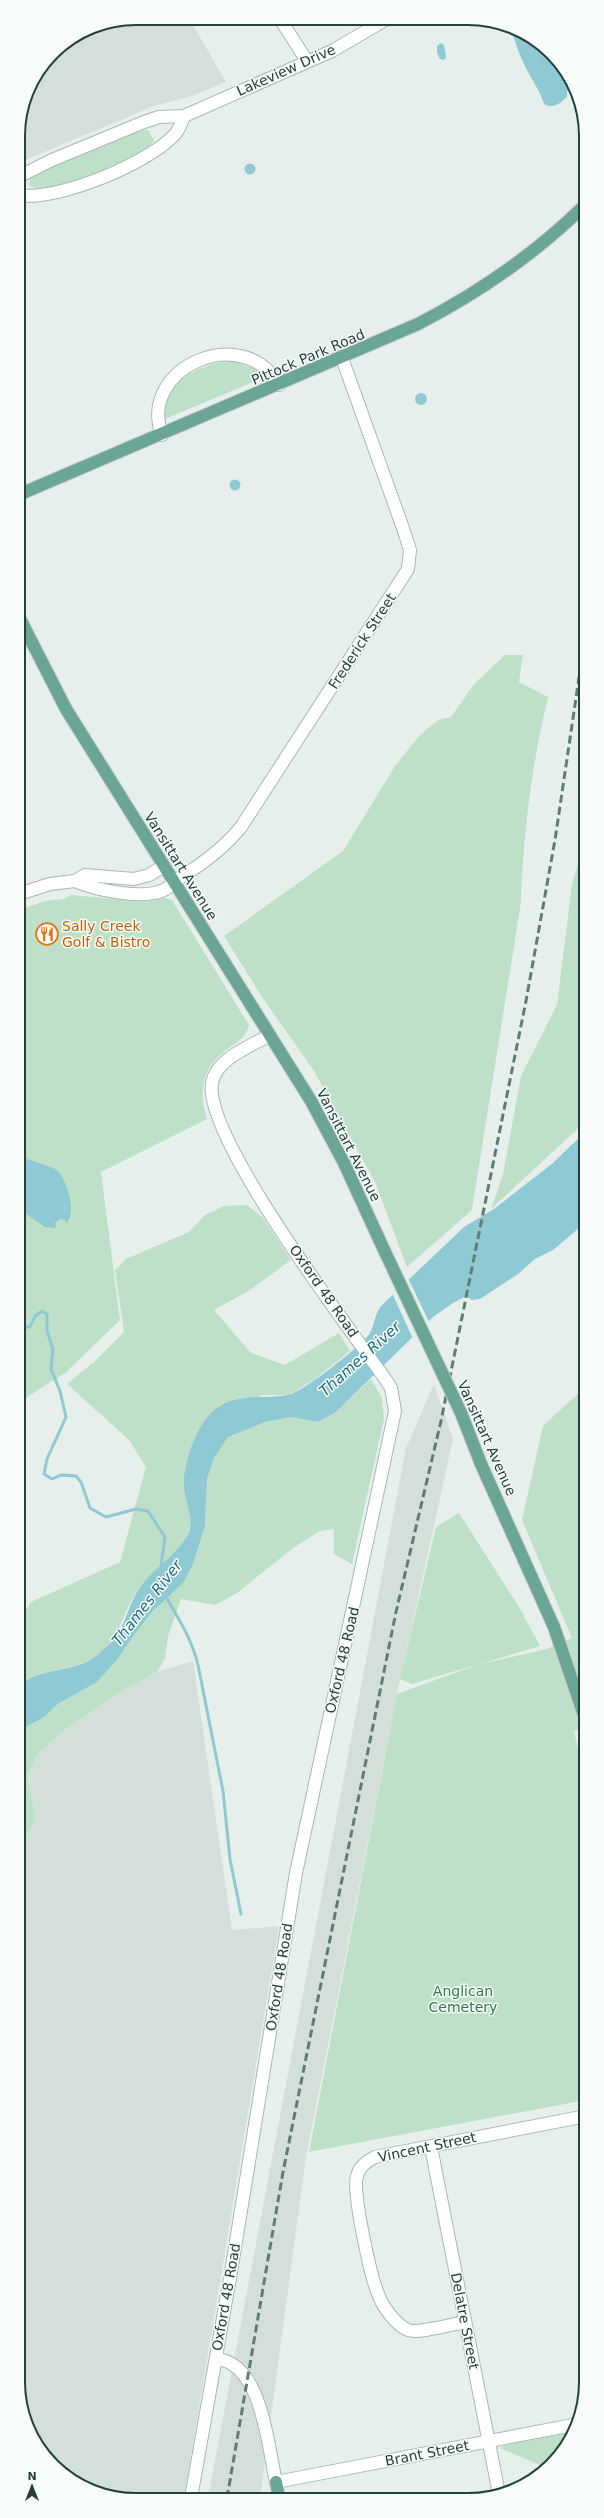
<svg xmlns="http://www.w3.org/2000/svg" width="604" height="2518" viewBox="0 0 604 2518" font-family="'DejaVu Sans',sans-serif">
<rect width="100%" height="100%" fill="#e6efeb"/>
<path fill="#d4dfda" d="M136,18h53l37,64 -34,14 -38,10 -136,57v-35l9,-37 26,-39 38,-25z
M434,1384l19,55 -56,255 -91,463 -46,341h-52l198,-1050z
M193,1661l39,269 47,-4 -95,572h-71l-36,-14 -30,-24 -17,-26 -11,-36v-547l17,-33 -9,-42 13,-24 22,-20 51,-36 44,-24z"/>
<path fill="#bfe0c8" d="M140,130h8l6,10c-7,17 -111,60 -125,45l2,-9z
M233,361l26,9 6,7 -100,42c-6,-37 38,-57 68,-58z
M505,655h18l-4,27 29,15c-16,67 -25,136 -27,205l-49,308 -65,57 -32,-85 -61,-111 -52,-74 -38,-61 119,-85 52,-85 25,-31 18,-15 13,-3 23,-33z
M585,842v280l-94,87 12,-35 18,-98 36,-71 15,-121z
M71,895l66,6 28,-3 7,2 77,125c-4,15 -13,17 -24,26 -24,17 -26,43 -18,68l-106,53 19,148 -55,53 -46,29v-492l26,-9 19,-2z
M247,1205l16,13 28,42 -41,30 -36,20 37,43 34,12 54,-32 11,18 -35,28 -26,16h-28l-77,90c4,17 10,34 3,51 -7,17 -33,35 -45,49 -20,22 -20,56 -48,73 -22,13 -59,11 -75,29v-66l12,-19 89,-40 26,-95 -17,-27 -62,-56 28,-23 29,-29 -9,-62 11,-11 63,-27 16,-17 19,-9z
M371,1379l11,19 2,21 -32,145 -18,-10v-25l-14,2 -27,17 -56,45 -22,12 -34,-6 -13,37 -3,22 -8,14 -44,24 -51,36 -23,21 -12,23 9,42 -17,33v-121l24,-12 15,-14 39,-22 20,-22 17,-25 59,-71 12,-38 2,-47 7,-21 14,-21 37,-15 26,-5 27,5 18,-10z
M585,1387l1,341 -12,3 12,54v315l-277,52 88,-458 82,-30 -67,20 -12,-5 36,-152 23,-14 60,94 21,39 -60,18 67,-15 25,-11 -50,-118 21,-94z
M574,2432l-17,28 -10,8 -47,-20 8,-4z"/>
<path fill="#8ec9d4" d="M510,27c32,12 45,30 64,56l1,6 -3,-2 -5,4v6c-8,7 -13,12 -23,7 -3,-10 -7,-16 -12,-25 -10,-16 -16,-35 -22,-52z
M441,43l3,2 2,12 -2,3 -4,-1 -3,-6v-7z
M244.5 169a5.5 5.5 0 1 1 11 0a5.5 5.5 0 1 1-11 0Z
M415 399a6 6 0 1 1 12 0a6 6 0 1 1-12 0Z
M229.5 485a5.5 5.5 0 1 1 11 0a5.5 5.5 0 1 1-11 0Z
M585,1132v91l-32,27 -18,9 -17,15 -38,25 -8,1 -6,-4 -13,7 -20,14 -97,95 -18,10 -27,-5 -26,5 -37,15 -14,21 -7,21 -2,47 -12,38 -10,19 -29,27 -20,25 -17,25 -20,22 -39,22 -15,14 -24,12v-43c18,-21 55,-13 77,-31 7,-5 16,-14 21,-21 10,-15 13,-35 24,-49 13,-18 33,-29 45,-48 11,-18 -2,-36 -2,-53 -1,-21 12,-57 27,-72 23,-22 50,-13 77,-18 15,-3 70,-47 80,-59 6,-7 6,-21 13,-30l83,-79 30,-18 59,-46z
M19,1156c6,3 34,11 38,14 9,8 21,43 9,53l-1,-3 -5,-1 -5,4 1,5 -11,-1 -26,-18z"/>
<path fill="#e6efeb" d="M408,1278l22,46 -16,17 -22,-48z"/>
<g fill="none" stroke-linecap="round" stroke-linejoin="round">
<path stroke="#8ec9d4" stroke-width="3" d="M19,1321l5,6h6l5,-11 7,-5 5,3v17l6,18 -2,20 9,22 6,26 -19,42 -3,15 8,5 9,-4 15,1 5,6 9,26 16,9 30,-8 12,2 17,26 -4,30
M162,1596l4,1c13,22 26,43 32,68l25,126 7,68 11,55"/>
<g stroke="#a8b8b2" stroke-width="14">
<path id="minor" d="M280,19l27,42
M18,177l34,-17 92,-38 15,-5 25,-1 148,-65 53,-31
M18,195c39,7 134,-33 158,-62 4,-5 6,-12 8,-17
M162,435c-25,-67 81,-114 117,-50
M75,881c21,9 67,19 89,9 6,-3 11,-9 17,-13 23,-14 43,-29 60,-50l167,-258 2,-19 -6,-19 -62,-173
M19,894l31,-10 25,-3 10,-6 49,4 15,-4 15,-9
M431,2147l68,347
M465,2322c-12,2 -47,12 -57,8 -12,-5 -25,-23 -29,-34 -8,-17 -27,-104 -22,-120 2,-9 10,-15 18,-19l211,-41
M216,2359c46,3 52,88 60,123l302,-58
M191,2498l39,-220 66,-405 99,-462 -4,-23 -5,-8c-36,-51 -183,-243 -174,-297 4,-24 37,-36 56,-47"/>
</g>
<g stroke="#c2cac8" stroke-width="14">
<path id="major" d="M18,495l400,-171c62,-32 117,-70 167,-119
M18,615l48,94 245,392 33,62 41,89
M481,1464l73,163 32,94
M276,2482l3,16"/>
</g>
<use href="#minor" stroke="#fff" stroke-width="12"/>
<use href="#major" stroke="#6aa596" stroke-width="12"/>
<path stroke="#5f7d75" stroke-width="3" stroke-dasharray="8 4" stroke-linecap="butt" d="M227,2498l56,-326 113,-560 45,-191 85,-420 29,-161 30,-203"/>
<g stroke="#c2cac8" stroke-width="14" stroke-linecap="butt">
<path id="major-bridge" d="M385,1252l76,161 20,51"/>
</g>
<use href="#major-bridge" stroke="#6aa596" stroke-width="12"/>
</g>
<defs>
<g id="restaurant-ring" transform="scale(1.15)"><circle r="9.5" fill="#f7fbf9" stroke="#e8710a" stroke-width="1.5"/><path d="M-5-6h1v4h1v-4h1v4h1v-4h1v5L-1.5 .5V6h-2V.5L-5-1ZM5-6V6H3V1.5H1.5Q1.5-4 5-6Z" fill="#e8710a"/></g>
</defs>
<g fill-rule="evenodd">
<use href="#restaurant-ring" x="47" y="934"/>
</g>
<g text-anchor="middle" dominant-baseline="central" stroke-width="3" stroke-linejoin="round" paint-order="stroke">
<g font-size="14" fill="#24423a" stroke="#f7fbf9">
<text transform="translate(286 70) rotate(-24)">Lakeview Drive</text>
<text transform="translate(308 357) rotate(-23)">Pittock Park Road</text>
<text transform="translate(362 641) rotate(-57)">Frederick Street</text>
<text transform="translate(181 866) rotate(58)">Vansittart Avenue</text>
<text transform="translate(349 1145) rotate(63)">Vansittart Avenue</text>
<text transform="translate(324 1291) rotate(55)">Oxford 48 Road</text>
<text transform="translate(487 1438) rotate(66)">Vansittart Avenue</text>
<text transform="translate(342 1660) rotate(-77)">Oxford 48 Road</text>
<text transform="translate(279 1977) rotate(-81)">Oxford 48 Road</text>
<text transform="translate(427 2147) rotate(-12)">Vincent Street</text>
<text transform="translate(226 2297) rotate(-80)">Oxford 48 Road</text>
<text transform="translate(465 2321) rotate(79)">Delatre Street</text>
<text transform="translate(427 2453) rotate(-11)">Brant Street</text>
</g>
<g font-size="14" fill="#c56008" stroke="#f7fbf9" text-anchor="start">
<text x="62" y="926">Sally Creek<tspan x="62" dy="16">Golf &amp; Bistro</tspan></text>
</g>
<g font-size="14" fill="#2d7a4b" stroke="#f7fbf9">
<text x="463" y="1991">Anglican<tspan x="463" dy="16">Cemetery</tspan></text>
</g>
<g font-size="15" font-style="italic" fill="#1c6f80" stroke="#f7fbf9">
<text transform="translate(360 1359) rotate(-42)">Thames River</text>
<text transform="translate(147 1603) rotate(-52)">Thames River</text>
</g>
</g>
<path d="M0 0H604V2518H0ZM136 25H468A111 111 0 0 1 579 136V2382A111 111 0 0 1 468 2493H136A111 111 0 0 1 25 2382V136A111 111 0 0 1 136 25Z" fill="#f7fbf9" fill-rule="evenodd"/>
<path fill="none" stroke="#24423a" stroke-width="2" d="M136 25H468A111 111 0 0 1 579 136V2382A111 111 0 0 1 468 2493H136A111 111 0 0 1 25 2382V136A111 111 0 0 1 136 25Z"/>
<g transform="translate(32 2486)" stroke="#f7fbf9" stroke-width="3" paint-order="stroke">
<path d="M0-3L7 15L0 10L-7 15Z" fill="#24423a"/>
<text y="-6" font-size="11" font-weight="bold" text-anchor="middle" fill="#24423a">N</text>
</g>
</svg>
